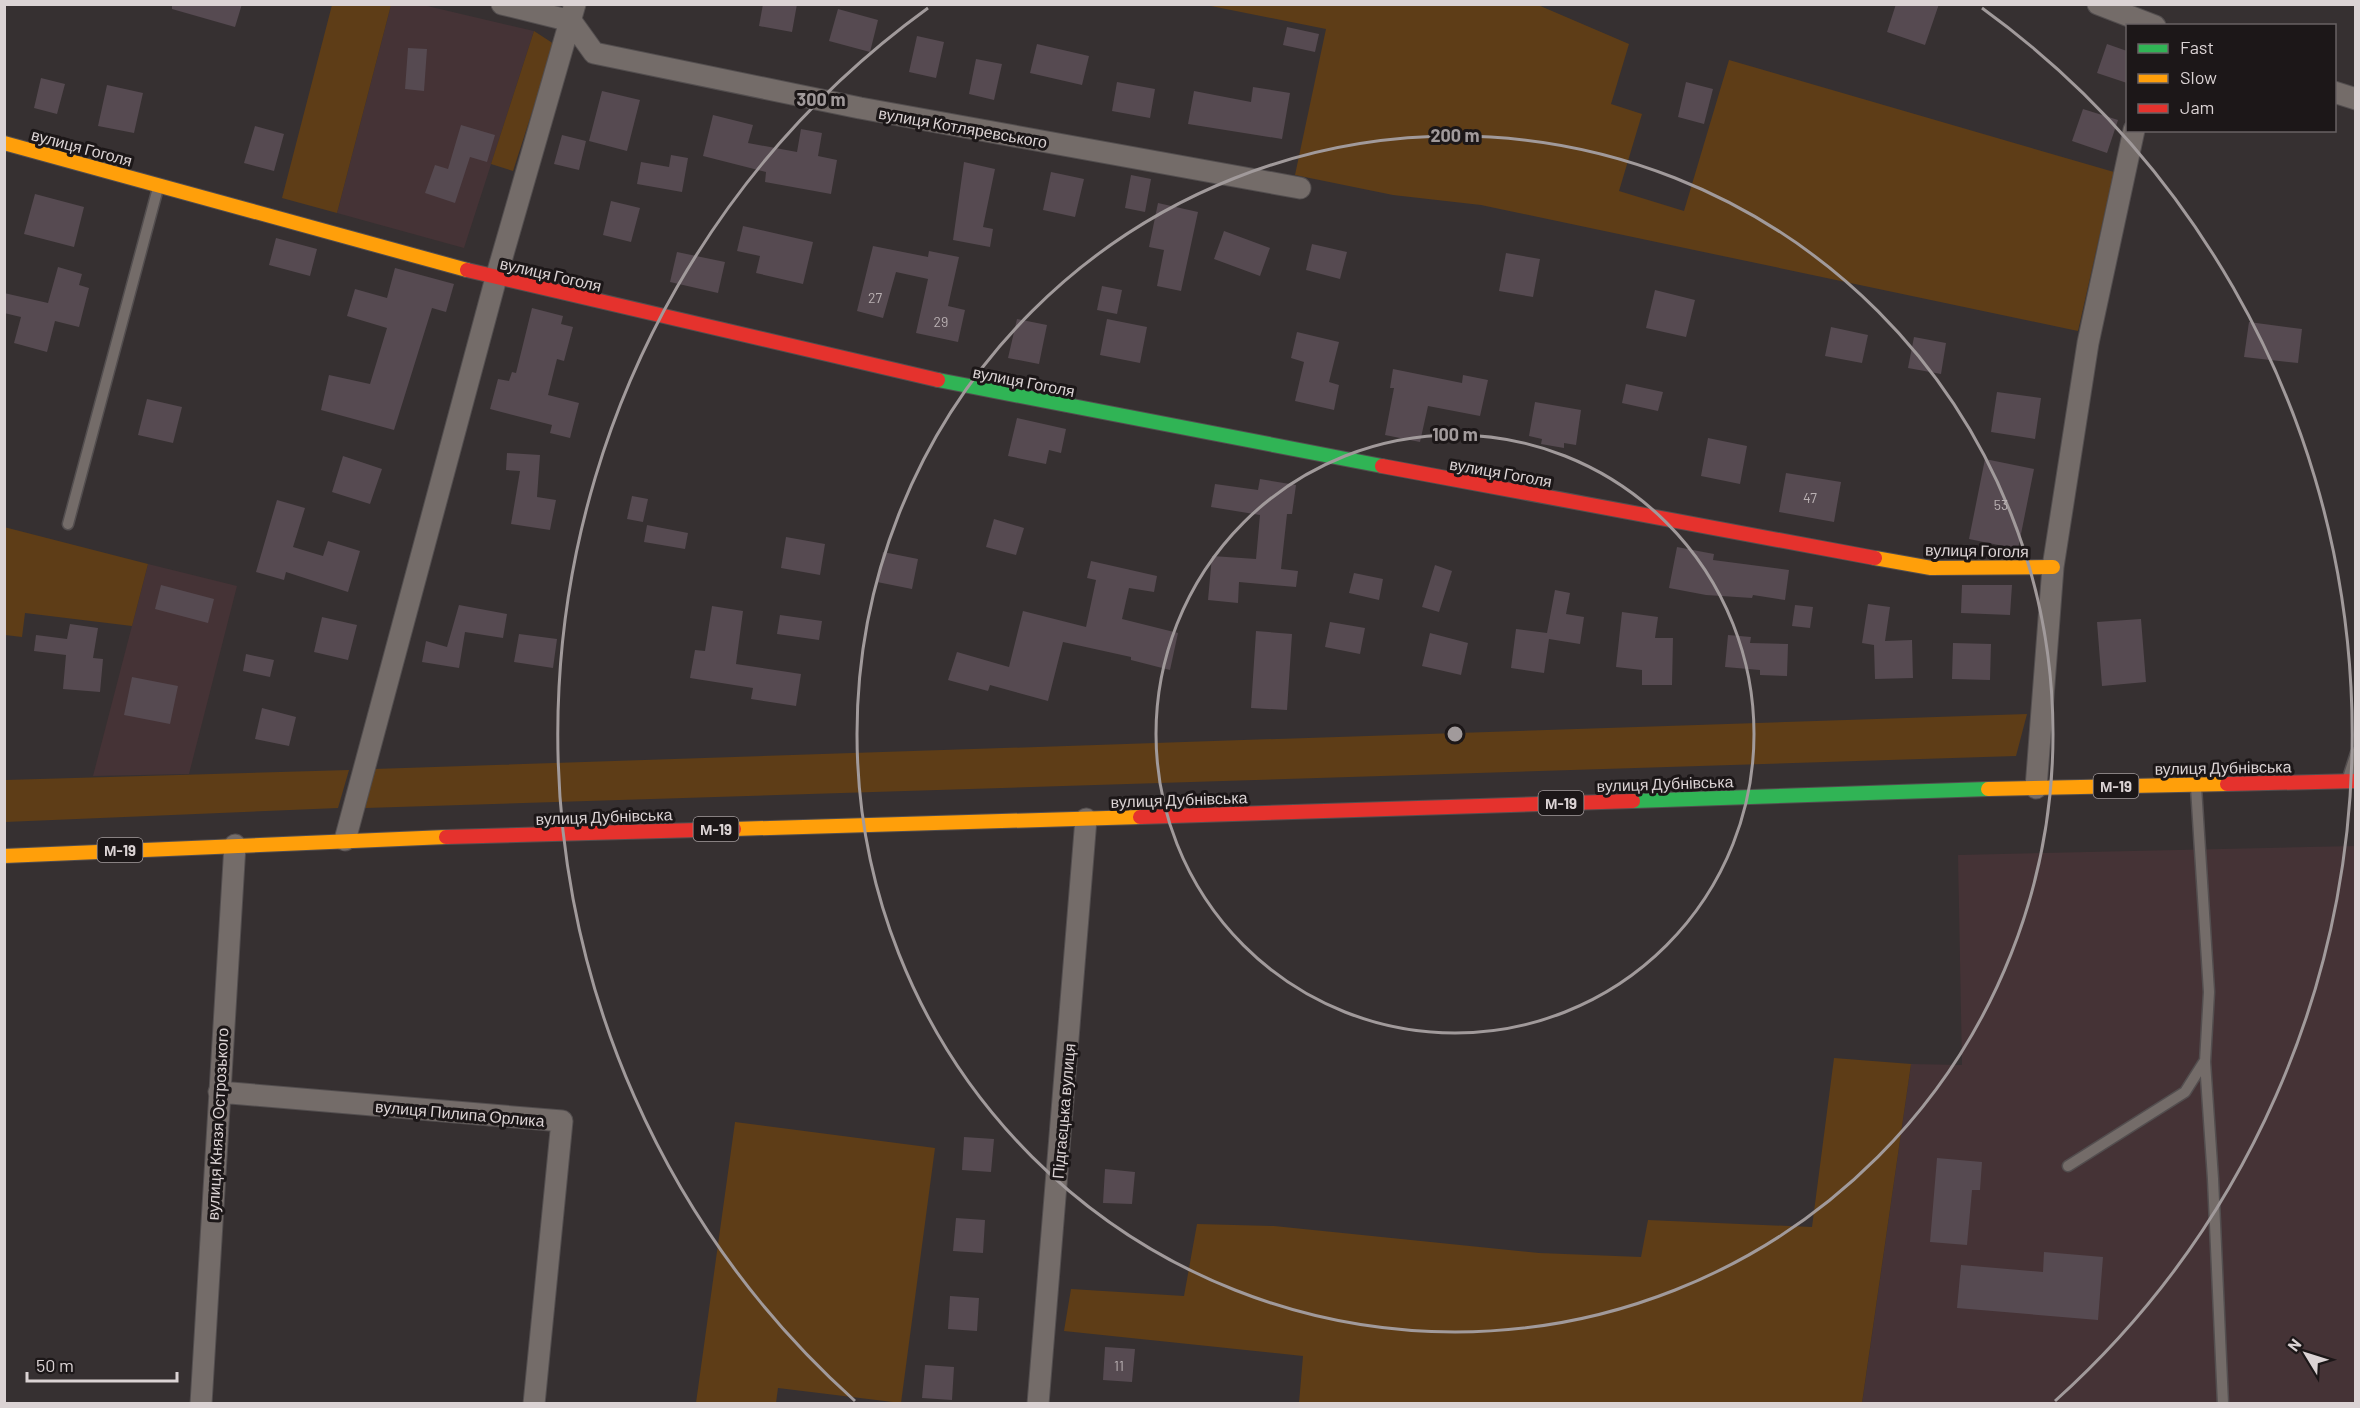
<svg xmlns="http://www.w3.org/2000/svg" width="2360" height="1408" viewBox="0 0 2360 1408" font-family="Barlow,sans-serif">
<rect width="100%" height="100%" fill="#363031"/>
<path fill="#453336" d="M391,5h32l111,26 -70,217 -127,-35z
M148,564l89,22 -48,188 -96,2z
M2355,846v557l-493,1 49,-340 51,1 -4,-210z"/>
<path fill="#5e3d17" d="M332,5h59l-54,208 -55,-15z
M1206,5h332l91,39 -18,60 31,10 -23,77 65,20 45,-151 385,112 -36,159 -597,-126 -88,-10 -98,-20 31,-146z
M534,31l20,13 -41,127 -22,-7z
M4,527l144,37 -16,62 -107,-13 -3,24 -17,-2z
M2027,714l-11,42 -1651,52 9,-39z
M349,770l-11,38 -333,14v-42z
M1834,1058l77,6 -49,339h-563l4,-47 -239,-25 7,-42 113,7 13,-72 77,2 265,27 102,4 7,-37 164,7z
M735,1122l200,26 -34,255 -123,-15 -2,15h-80z"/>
<path fill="#564a51" d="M172,4h70l-7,23 -63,-18z
M763,4h34l-5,28 -33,-6z
M1896,4h43l-14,41 -38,-13z
M838,9l40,11 -8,32 -41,-11z
M1287,27l32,7 -4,18 -32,-7z
M917,36l27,6 -8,36 -27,-6z
M1037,44l52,12 -7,29 -52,-12z
M2107,44l20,7v32l-30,-10z
M408,48l19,1 -3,42 -19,-2z
M976,59l26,5 -8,36 -25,-6z
M41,78l24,6 -8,30 -23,-6z
M1117,82l38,7 -5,29 -38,-7z
M1686,82l27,7 -9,35 -26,-7z
M107,85l36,8 -9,40 -36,-7z
M1253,87l37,6 -8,46 -94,-15 6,-33 57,11z
M602,91l38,9 -13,51 -38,-10z
M2083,109l35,11 -11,33 -35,-12z
M713,115l40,10 -5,18 49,9 4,-23 21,4 -4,23 19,4 -6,34 -66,-12 1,-10 -63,-16z
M461,125l34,10 -8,27 -17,-5 -15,46 -30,-10 10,-28 13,4z
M255,126l29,8 -10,37 -30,-8z
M562,135l24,6 -7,29 -25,-6z
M671,155l17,3 -6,34 -45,-8 4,-22 28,5z
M964,162l31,7 -12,58 10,2 -3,18 -37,-7z
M1051,172l33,7 -9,38 -32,-7z
M1131,175l20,4 -6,33 -20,-4z
M35,194l49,13 -10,40 -50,-13z
M611,201l29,7 -9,34 -28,-7z
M1158,203l40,9 -17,79 -24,-5 7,-36 -15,-3z
M743,226l70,16 -10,42 -47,-11 4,-17 -23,-5z
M1224,231l46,17 -10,28 -46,-17z
M276,238l41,11 -7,27 -41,-11z
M1312,244l35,8 -7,27 -34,-9z
M873,246l55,11 1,-6 30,6 -11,49 17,4 -7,32 -42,-9 12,-54 -32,-7 -13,46 -26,-7z
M677,252l48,10 -7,31 -48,-11z
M1506,253l34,6 -7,38 -34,-6z
M58,267l24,7 -3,11 10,3 -10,39 -24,-6 -8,31 -33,-9 7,-26 -17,-4v-20l44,10z
M395,268l59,16 -8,28 -14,-4 -38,122 -73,-20 8,-35 41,9 17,-56 -40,-12 8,-27 32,9z
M1102,286l20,4 -5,24 -20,-4z
M1655,290l40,10 -9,37 -40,-9z
M532,308l31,8 -2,8 12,3 -9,34 -7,-2 -9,36 31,8 -9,35 -20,-5 2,-8 -62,-16 8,-30 11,2 3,-9 4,1z
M1017,319l30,6 -8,39 -31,-6z
M1107,319l40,8 -7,36 -40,-8z
M2249,322l53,7 -4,34 -54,-6z
M1831,327l37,8 -6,28 -37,-7z
M1297,332l42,10 -10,40 10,3 -5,25 -39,-9 9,-39 -13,-4z
M1914,337l32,6 -5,31 -33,-6z
M1393,369l69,14 1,-8 25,5 -8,36 -52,-10 -8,36 -35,-7 9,-47h-4z
M1626,384l37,8 -5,19 -36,-8z
M1997,392l44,6 -6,41 -44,-7z
M147,399l35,8 -9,36 -35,-8z
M1535,402l46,8 -5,35 -12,-2v5l-23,-4 1,-5 -13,-3z
M1017,418l49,11 -5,24 -12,-3 -3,14 -38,-8z
M1708,438l39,8 -7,38 -39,-8z
M507,453l33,2 -3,42 19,3 -6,30 -39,-6 9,-53 -14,-1z
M343,456l39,13 -12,35 -38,-12z
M1985,459l49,10 -16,80 -49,-10z
M1786,473l55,9 -7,40 -55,-10z
M1260,479l36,6 -4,29h-5l-6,55 17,2 -2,16 -57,-5 -1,21 -30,-3 4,-44 44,3 4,-44 -49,-8 4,-23 43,6z
M632,496l16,3 -5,23 -16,-3z
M277,500l28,8 -12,39 30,9 5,-15 32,10 -12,41 -62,-20 -2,8 -28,-8z
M994,519l30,9 -8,27 -30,-8z
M647,525l41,8 -3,16 -41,-7z
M786,537l39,7 -5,31 -39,-7z
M1677,547l37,7 -1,6 76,10 -4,30 -32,-5 -1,3 -46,-3 -37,-7z
M883,552l35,7 -6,30 -35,-7z
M1091,561l66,15 -3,16 -25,-4 -7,31 56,14 -8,37 -39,-10v-3l-68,-15 -15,59 -58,-16 -2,6 -40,-11 9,-28 52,15 14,-56 63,16 10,-47 -9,-2z
M1435,565l17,6 -13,41 -17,-5z
M1354,573l29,6 -4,21 -30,-7z
M161,585l53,14 -6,24 -53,-14z
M1962,585h50l-2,30 -49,-2z
M1555,590l15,3 -4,21 18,3 -4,27 -31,-5 -5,34 -33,-5 5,-39 31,4z
M1868,604l22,3 -5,34 27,-1 1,38 -38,1 -1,-34 -12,-2z
M459,605l48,9 -4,24 -38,-6 -6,36 -37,-6 4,-21 21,6z
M1795,605l18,2 -3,21 -18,-2z
M712,606l31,5 -7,53 65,10 -5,32 -45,-7 2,-11 -63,-10 5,-28 10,1z
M1622,612l36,5 -3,21h18l-1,47h-30v-15l-26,-3z
M780,615l42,6 -3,19 -42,-6z
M322,617l35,8 -9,35 -34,-8z
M2141,619l5,63 -44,4 -5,-64z
M1330,622l35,6 -5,26 -35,-7z
M70,624l28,4 -5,30 10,1 -3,33 -37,-3 3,-34 -32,-4 2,-16 31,4z
M1256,631l36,3 -5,76 -36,-2z
M1430,633l38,10 -7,32 -39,-9z
M519,634l38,5 -4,29 -39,-6z
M1728,635l23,2 -1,6 38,1 -1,32 -27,-1v-5l-35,-3z
M1953,643l38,1 -1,36 -38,-1z
M246,654l28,6 -4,17 -27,-6z
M132,677l46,9 -8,38 -46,-9z
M262,708l34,9 -7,29 -34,-7z
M964,1137l30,2 -3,33 -29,-2z
M1937,1158l45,4 -2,28h-8l-5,55 -37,-3z
M1105,1169l30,3 -3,32 -29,-1z
M956,1218l29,2 -2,33 -30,-2z
M2044,1252l59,5 -5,63 -141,-12 4,-43 82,7z
M950,1296l29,2 -2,33 -29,-2z
M1105,1347l30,2 -3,33 -29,-2z
M925,1365l29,2 -2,33 -30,-2z"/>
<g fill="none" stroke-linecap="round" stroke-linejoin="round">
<g stroke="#534e4f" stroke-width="13">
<path id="lane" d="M68,524l90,-336
M2348,778l8,-25
M2196,787l13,205 -4,70 8,117 10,225
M2068,1166l117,-74 19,-30"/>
</g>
<g stroke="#534e4f" stroke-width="23">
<path id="street" d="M502,4l69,17 23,32 266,55 440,80
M2098,4l57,22
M2334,92l22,7
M2036,788l17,-221 35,-224 46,-213
M345,840l151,-562 79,-274
M219,1092l343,29 -28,283
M201,1404l34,-559
M1038,1404l48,-585"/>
</g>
<g stroke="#534e4f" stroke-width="16">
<path id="fast" d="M938,380l444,86
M1633,801l355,-12"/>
</g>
<g stroke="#534e4f" stroke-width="16">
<path id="slow" d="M4,143l463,127
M1875,558l56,10 122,-1
M1988,789l239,-5
M734,829l406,-12
M4,856l442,-19"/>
</g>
<g stroke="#534e4f" stroke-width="16">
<path id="jam" d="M467,270l471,110
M1382,466l493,92
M2227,784l129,-3
M1140,817l493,-16
M446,837l288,-8"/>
</g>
<use href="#lane" stroke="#746c69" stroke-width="10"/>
<use href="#street" stroke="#746c69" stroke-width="21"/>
<use href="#fast" stroke="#30b455" stroke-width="14"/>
<use href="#slow" stroke="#ff9f0a" stroke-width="14"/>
<use href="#jam" stroke="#e5322d" stroke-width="14"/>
</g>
<g fill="none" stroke="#a19a9b" stroke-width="3">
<circle cx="1455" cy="734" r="299"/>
<circle cx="1455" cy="734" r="598"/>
<path d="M855 1401A897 897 0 0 1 928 8M1982 8A897 897 0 0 1 2055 1401"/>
</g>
<g text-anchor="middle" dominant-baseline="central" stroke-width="6" stroke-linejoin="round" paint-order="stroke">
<g font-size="14" fill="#bab1b3">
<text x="875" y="297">27</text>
<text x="941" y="321">29</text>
<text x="1810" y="497">47</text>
<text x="2001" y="504">53</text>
<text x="1119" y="1365">11</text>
</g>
<g fill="#1c1718" stroke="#a29b9c" stroke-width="1.5">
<rect x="2093.5" y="774" width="45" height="24" rx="4.5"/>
<rect x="1538.5" y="791" width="45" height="24" rx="4.5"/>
<rect x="693.5" y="817" width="45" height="24" rx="4.5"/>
<rect x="97.5" y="838" width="45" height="24" rx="4.5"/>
</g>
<g font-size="15" font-weight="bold" fill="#dbd3d4">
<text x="2116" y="786">М-19</text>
<text x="1561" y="803">М-19</text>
<text x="716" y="829">М-19</text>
<text x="120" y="850">М-19</text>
</g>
<g font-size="16" fill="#dbd3d4" stroke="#1c1718">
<text transform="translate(963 127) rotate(10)">вулиця Котляревського</text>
<text transform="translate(82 147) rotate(15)">вулиця Гоголя</text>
<text transform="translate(551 274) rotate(13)">вулиця Гоголя</text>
<text transform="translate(1024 381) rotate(11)">вулиця Гоголя</text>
<text transform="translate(1501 472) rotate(10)">вулиця Гоголя</text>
<text transform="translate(1977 550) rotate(1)">вулиця Гоголя</text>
<text transform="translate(2223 767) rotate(-1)">вулиця Дубнівська</text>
<text transform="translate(1665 783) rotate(-2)">вулиця Дубнівська</text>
<text transform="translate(1179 799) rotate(-2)">вулиця Дубнівська</text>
<text transform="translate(604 816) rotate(-2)">вулиця Дубнівська</text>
<text transform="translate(1063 1111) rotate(-85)">Підгаєцька вулиця</text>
<text transform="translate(460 1113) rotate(5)">вулиця Пилипа Орлика</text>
<text transform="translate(217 1124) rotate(-87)">вулиця Князя Острозького</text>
</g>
</g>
<circle cx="1455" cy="734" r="9" fill="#a19a9b" stroke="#1c1718" stroke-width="3"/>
<g font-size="18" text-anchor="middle" font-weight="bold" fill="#a19a9b" stroke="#1c1718" stroke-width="6" stroke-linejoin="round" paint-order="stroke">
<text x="821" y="106">300 m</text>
<text x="1455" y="142">200 m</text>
<text x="1455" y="441">100 m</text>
</g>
<rect width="2360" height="1408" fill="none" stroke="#dbd3d4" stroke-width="12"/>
<rect x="2126" y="24" width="210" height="108" fill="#1c1718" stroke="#686263" stroke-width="1.5"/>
<rect x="2138" y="44" width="30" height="9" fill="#30b455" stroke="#686263" stroke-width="1.5"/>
<text x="2180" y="54" font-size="18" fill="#dbd3d4">Fast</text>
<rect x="2138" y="74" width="30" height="9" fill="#ff9f0a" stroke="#686263" stroke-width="1.5"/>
<text x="2180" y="84" font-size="18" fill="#dbd3d4">Slow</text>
<rect x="2138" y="104" width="30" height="9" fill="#e5322d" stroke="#686263" stroke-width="1.5"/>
<text x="2180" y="114" font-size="18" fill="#dbd3d4">Jam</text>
<g transform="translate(2306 1354) rotate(308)" stroke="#1c1718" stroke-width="4.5" paint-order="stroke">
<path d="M0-4.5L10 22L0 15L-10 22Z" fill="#dbd3d4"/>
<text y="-9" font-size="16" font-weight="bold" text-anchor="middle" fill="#dbd3d4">N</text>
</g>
<path d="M27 1372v9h150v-9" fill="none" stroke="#dbd3d4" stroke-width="3"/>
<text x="36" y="1372" font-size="18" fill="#dbd3d4" stroke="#1c1718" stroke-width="4.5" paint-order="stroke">50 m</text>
</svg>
